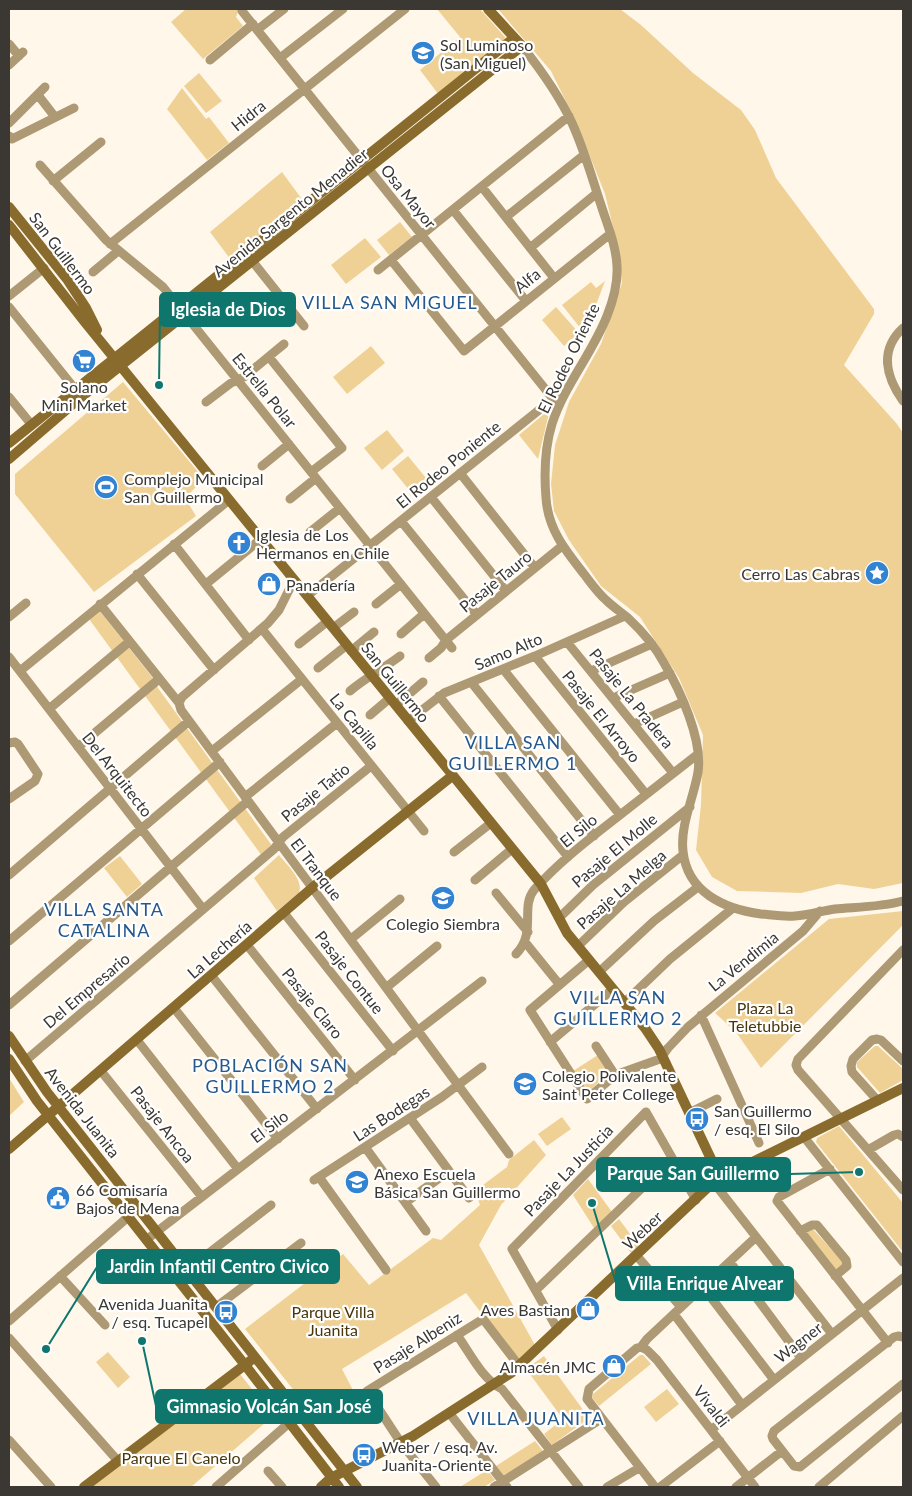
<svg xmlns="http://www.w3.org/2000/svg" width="912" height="1496" viewBox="0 0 912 1496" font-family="Lato,sans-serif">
<rect width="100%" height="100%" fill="#fff7ea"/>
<path fill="#f0d195" d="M186,9h53l-3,8 7,9 -40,33 -32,-37z
M437,9h43l25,28 -1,4 -65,54 -19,-25 40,-33z
M498,9h122l21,16 52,48 48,37 14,20 21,48 98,131v5l-30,51 53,59 6,9v450l-29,6 -36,-5 -37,9 -64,-2 -25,-14 -16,-27 5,-45 2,-70 -24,-57 -39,-61 -39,-31 -32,-46 -15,-29 -3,-27 4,-39 14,-43 32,-58 21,-61 -5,-40 -12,-49 -28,-70 -26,-53z
M199,73l23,28 -16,12 -22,-27z
M182,88l24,31 3,-2 20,26 -22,17 -40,-51z
M282,172l22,30 -73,58 -21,-28z
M400,222l12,15 -23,18 -12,-15z
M365,238l16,19 -35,27 -15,-19z
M605,281l-20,53 -23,-29 29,-23 5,6z
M556,307l23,26 -15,13 -22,-26z
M371,346l14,17 -38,31 -14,-17z
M123,382l81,97 -19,19 11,18 -102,76 -79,-98v-20z
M550,409l-12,50 -19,-24z
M387,430l17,21 -22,19 -18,-22z
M408,456l22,27 -16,13 -22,-27z
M99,610l53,67 6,11 115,159 -11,9 -173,-237z
M279,855c8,10 25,25 20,38l-22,18 -23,-33z
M120,856l22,28 -15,13 -23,-29z
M903,911v14l-142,143 -25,-36 -21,-19 114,-94z
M875,1046h3l25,23v11l-23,13 -23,-26v-5z
M598,1055l11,17 -22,21 -14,-22z
M9,1078l15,24 -15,14z
M562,1117l9,12 -24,17 -9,-12z
M839,1126l64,77v49l-87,-110 1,-4z
M534,1140l12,15 -45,50 -22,40 56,100 -18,15 -51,-67 -124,76 12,23 -39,25 -70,-88 98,-75 26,31 64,-47 8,2 39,-35 -5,-14 32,-24 2,-7z
M588,1179l24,33 -18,16 -21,-33z
M619,1219l20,27 -8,7 -20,-27z
M811,1227l33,36 -8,7 -29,-37z
M108,1352l22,25 -12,11 -22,-26z
M640,1355h3l8,9 -52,42 -7,-8 1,-4z
M544,1356l45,62 -37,27 -8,-11 19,-15 -37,-50z
M240,1374l33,42 -82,71h-99z
M667,1389l12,15 -23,18 -12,-15z
M535,1441l8,10 -39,25 -8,-10z
M487,1470l8,10 -11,7h-24z"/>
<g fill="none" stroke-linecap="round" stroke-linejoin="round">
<path stroke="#ad9973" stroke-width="9" d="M242,11l312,389
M257,30l27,-21
M9,44l10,12
M522,46c19,24 37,49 50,77 12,26 20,55 29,82 6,19 15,40 16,61 1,17 -4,35 -10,50 -15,38 -43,70 -55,108 -7,23 -8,50 -6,74 2,31 19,52 38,76 7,9 13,18 22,26 7,7 15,12 22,18 14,13 27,28 36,45 16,27 39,77 34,109 -4,25 -18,53 -15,79 4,41 41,58 78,63 11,1 23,3 34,2 14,-1 26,-5 40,-7 23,-2 46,-2 68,-8
M280,58l63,-49
M210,60l43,-36
M9,65l14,-13
M38,95l17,22
M9,123l36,-36
M9,136l3,3 62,-31
M40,165l66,75 57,47 289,361
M53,181l48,-39
M482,187l72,91
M453,210l73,91
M506,217l78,-62
M110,244l295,-235
M530,248l67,-55
M249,257l55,69
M391,260l73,91 146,-117
M378,270l191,-154
M93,272l25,-21
M9,296l35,-28
M9,307l66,82
M903,328c-24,22 -17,49 0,73
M269,357l73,91 -31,24
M9,397l22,27
M206,402l25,-19 13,-6 40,-33
M262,466l27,-22
M460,473l75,95
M431,497l75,94
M290,499l26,-21
M401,521l76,94
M310,532l30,-24
M174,544l75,96
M137,574l77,96
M206,584l55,-45
M307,596l237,-190 14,-7
M100,604l79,99 2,7 328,444
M376,604l25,-20
M9,617l17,-14
M333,628l21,-16
M262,629l162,202
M401,634l23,-20
M567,642l106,131
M299,644l29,-23
M351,651l23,-19
M535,656l111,138
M9,657l194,252
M429,658l12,-10 5,-8 116,-94
M318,668l29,-23
M503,669l117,146
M20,671l209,-171
M591,671l61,-27
M471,682l123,154
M350,691c15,-13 33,-22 50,-35
M439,696l129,161
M613,698l57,-25
M179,703l3,-6 86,-74 11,-13 15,-30
M396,705l27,-23
M49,709l80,-67
M370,715l20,-17
M408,721l36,-28 91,-37 90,-40
M634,724l49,-22
M9,743l6,-1 3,2 20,30 -3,7 -26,18
M78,747l81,-68
M212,751l90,-72
M245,797l92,-74
M454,852l37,-29
M9,875l180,-154
M475,880l37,-31
M496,893l32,39
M284,913l109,138
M559,918l34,-33 97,-78
M351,939l49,-40
M9,941l211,-179
M525,942l34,42
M247,945l108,135
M578,946l46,-44 59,-47
M903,950l-105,109 -2,6 2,5 105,120
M516,954c21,-21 4,-47 18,-64 23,-26 50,-47 77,-68 29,-23 58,-45 87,-68
M589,960l-59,50 57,89 28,-24 45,-16 8,-11 20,-21 115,-96 17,-20
M599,972l55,-51 44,-34
M211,975l106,134
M387,987l50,-41
M624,1003l46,-44 63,-51
M9,1005l239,-204
M174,1008l104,131
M701,1015l58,128
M137,1040l101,129
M550,1042l63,-53
M596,1046l19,29
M25,1061l249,-212 9,-12 88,-71
M101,1071l101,126
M878,1101l-26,-29 -1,-6 2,-7 19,-19 5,-1 4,1 22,21
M689,1113l28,-14
M410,1118l59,80
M804,1137l99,125
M365,1147l61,84
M868,1150l26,-15 4,-1 5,3
M830,1169l-51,28 -2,4 111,142
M319,1177l67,93
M314,1180l128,-83 40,-30
M714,1183l118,151
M406,1202l43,-31
M800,1231l12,-6h5l29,35 1,6 -12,10
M146,1240l336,-259
M636,1255l45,52
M730,1262l71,96
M187,1270l84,-65
M60,1276l45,49
M703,1287l71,93
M536,1290l136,-131
M216,1307l85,-64
M674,1314l68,91
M9,1321l119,-104
M558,1330l-46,-81 134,-137 50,88
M457,1335c13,18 25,44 45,54l77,98
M903,1337l-5,-1 -4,1 -120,94 -2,5 1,3 21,27 6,1 103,-83
M9,1338l109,123
M641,1347l-4,1 -48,41 -2,10 68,88
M641,1347l6,3 10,10 98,127
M641,1347l6,-8 109,-102
M450,1414l57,73
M711,1430l192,-152
M9,1440l42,47
M268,1471l14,16
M216,1487l73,-64
M436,1487l-35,-44 -34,-52 116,-72 37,48
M494,1487l107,-68
M607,1487l32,-19
M660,1487l60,-46
M736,1487l46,-36
M819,1487l84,-71"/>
<path stroke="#896b2d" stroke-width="10" d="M9,207l58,72 19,29 11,22
M9,225l75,96 457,563 26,49 78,95 14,21 61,129
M9,443l505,-405
M9,459l71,-61 442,-352 -34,-37
M9,1036l38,56 310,395
M9,1059l28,42 208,264 94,122
M9,1149l303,-261 140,-112
M84,1487l166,-126
M321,1487l10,-9 82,-42 98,-63 195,-184 14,-11 183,-90"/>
</g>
<defs>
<g id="school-disc" transform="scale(1.25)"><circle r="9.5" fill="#3283d2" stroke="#fff"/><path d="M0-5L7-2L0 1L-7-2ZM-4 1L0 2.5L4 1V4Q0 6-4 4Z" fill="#fff"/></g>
<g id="supermarket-disc" transform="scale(1.25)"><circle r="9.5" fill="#3283d2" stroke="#fff"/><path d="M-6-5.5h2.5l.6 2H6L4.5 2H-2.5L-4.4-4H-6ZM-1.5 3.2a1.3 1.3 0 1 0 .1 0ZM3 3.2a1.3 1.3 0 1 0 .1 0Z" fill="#fff"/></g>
<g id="stadium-disc" transform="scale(1.25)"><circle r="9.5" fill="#3283d2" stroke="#fff"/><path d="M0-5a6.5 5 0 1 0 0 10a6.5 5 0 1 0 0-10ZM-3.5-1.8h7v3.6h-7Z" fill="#fff"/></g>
<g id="church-disc" transform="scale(1.25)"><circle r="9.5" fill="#3283d2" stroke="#fff"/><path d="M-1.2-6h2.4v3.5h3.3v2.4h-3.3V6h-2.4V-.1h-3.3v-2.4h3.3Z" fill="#fff"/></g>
<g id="sight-disc" transform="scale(1.25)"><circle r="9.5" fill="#3283d2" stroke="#fff"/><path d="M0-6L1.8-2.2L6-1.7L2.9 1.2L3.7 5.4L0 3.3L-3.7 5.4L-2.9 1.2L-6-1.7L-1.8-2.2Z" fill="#fff"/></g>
<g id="shop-disc" transform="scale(1.25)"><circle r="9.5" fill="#3283d2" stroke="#fff"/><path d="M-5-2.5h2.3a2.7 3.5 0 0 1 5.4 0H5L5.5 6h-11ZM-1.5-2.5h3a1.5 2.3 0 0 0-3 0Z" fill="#fff"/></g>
<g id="bus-disc" transform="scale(1.25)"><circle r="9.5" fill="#3283d2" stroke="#fff"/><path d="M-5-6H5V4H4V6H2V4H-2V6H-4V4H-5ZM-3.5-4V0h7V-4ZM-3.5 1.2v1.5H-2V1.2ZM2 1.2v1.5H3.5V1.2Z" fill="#fff"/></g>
<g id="civic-disc" transform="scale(1.25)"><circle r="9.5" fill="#3283d2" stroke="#fff"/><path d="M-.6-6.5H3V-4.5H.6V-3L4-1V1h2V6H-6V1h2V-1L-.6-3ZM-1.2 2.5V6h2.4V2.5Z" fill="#fff"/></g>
</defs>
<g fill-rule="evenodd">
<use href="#school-disc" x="423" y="53"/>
<use href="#supermarket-disc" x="84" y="361"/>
<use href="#stadium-disc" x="106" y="487"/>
<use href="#church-disc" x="239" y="543"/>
<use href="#sight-disc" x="877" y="573"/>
<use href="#shop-disc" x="269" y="584"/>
<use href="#school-disc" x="443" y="898"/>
<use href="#school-disc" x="525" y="1084"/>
<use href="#bus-disc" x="697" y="1119"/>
<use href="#school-disc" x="357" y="1182"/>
<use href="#civic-disc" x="58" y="1198"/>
<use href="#shop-disc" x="588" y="1309"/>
<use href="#bus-disc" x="226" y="1312"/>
<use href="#shop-disc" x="614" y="1366"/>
<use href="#bus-disc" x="364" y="1455"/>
</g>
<g text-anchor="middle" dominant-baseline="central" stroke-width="4.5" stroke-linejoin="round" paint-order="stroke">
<g font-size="16" fill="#3b3833" stroke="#fff" text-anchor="start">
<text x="440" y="44">Sol Luminoso<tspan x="440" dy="18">(San Miguel)</tspan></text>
<text x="84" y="386" text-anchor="middle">Solano<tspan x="84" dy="18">Mini Market</tspan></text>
<text x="124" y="478">Complejo Municipal<tspan x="124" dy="18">San Guillermo</tspan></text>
<text x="256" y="534">Iglesia de Los<tspan x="256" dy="18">Hermanos en Chile</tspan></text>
<text x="860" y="573" text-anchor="end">Cerro Las Cabras</text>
<text x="286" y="584">Panadería</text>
<text x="443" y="923" text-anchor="middle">Colegio Siembra</text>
<text x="542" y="1075">Colegio Polivalente<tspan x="542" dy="18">Saint Peter College</tspan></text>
<text x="714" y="1110">San Guillermo<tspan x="714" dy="18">/ esq. El Silo</tspan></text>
<text x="374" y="1173">Anexo Escuela<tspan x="374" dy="18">Básica San Guillermo</tspan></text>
<text x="76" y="1189">66 Comisaría<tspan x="76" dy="18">Bajos de Mena</tspan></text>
<text x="208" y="1303" text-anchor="end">Avenida Juanita<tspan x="208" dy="18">/ esq. Tucapel</tspan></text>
<text x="570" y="1309" text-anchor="end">Aves Bastian</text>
<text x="596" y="1366" text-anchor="end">Almacén JMC</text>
<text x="382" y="1446">Weber / esq. Av.<tspan x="382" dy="18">Juanita-Oriente</tspan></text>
</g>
<g font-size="16" fill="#3b3833" stroke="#fff">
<text transform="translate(248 115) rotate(-39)">Hidra</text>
<text transform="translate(409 196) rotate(51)">Osa Mayor</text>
<text transform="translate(290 212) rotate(-39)">Avenida Sargento Menadier</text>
<text transform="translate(63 253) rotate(53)">San Guillermo</text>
<text transform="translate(527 280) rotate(-39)">Alfa</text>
<text transform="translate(568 358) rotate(-64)">El Rodeo Oriente</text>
<text transform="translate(265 390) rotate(51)">Estrella Polar</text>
<text transform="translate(448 464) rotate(-39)">El Rodeo Poniente</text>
<text transform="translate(495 581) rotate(-39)">Pasaje Tauro</text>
<text transform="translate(508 651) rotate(-23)">Samo Alto</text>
<text transform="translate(396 682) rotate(51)">San Guillermo</text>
<text transform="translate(632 698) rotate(51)">Pasaje La Pradera</text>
<text transform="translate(602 716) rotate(51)">Pasaje El Arroyo</text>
<text transform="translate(355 721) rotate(51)">La Capilla</text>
<text transform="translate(118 774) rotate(52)">Del Arquitecto</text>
<text transform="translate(315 792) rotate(-39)">Pasaje Tatio</text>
<text transform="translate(578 830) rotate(-39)">El Silo</text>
<text transform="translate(614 850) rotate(-40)">Pasaje El Molle</text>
<text transform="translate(317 869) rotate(53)">El Tranque</text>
<text transform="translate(621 889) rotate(-41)">Pasaje La Melga</text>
<text transform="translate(219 949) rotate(-41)">La Lechería</text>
<text transform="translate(743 961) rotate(-39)">La Vendimia</text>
<text transform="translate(350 972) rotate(52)">Pasaje Contue</text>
<text transform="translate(86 990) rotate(-40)">Del Empresario</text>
<text transform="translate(313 1003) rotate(51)">Pasaje Claro</text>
<text transform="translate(83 1112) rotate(52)">Avenida Juanita</text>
<text transform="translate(391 1113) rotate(-33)">Las Bodegas</text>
<text transform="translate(163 1124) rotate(52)">Pasaje Ancoa</text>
<text transform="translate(269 1126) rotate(-37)">El Silo</text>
<text transform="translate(568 1170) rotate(-46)">Pasaje La Justicia</text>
<text transform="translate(642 1230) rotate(-43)">Weber</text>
<text transform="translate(417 1342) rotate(-32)">Pasaje Albeniz</text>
<text transform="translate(798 1342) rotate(-38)">Wagner</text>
<text transform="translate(712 1406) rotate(52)">Vivaldi</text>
</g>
<g font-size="16" fill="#49360a" stroke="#fff">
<text x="765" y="1007">Plaza La<tspan x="765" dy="18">Teletubbie</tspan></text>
<text x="333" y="1311">Parque Villa<tspan x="333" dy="18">Juanita</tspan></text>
<text x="181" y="1457">Parque El Canelo</text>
</g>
<g font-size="18" letter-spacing="1" fill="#26588c" stroke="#fff">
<text x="390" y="302">VILLA SAN MIGUEL</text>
<text x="513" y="742">VILLA SAN<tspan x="513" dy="21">GUILLERMO 1</tspan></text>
<text x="104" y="909">VILLA SANTA<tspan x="104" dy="21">CATALINA</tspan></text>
<text x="618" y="997">VILLA SAN<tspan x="618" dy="21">GUILLERMO 2</tspan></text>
<text x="270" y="1065">POBLACIÓN SAN<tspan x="270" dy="21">GUILLERMO 2</tspan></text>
<text x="536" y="1418">VILLA JUANITA</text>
</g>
</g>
<path fill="none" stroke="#0f766e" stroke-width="2" d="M159 385L160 309M859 1172L790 1174M46 1349L97 1267M592 1203L616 1283M142 1341L156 1406"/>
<g fill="#0f766e" stroke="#fff" stroke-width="2">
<circle cx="159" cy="385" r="5"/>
<circle cx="859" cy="1172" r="5"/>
<circle cx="46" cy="1349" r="5"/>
<circle cx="592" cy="1203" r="5"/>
<circle cx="142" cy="1341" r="5"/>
</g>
<g fill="#0f766e" stroke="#0f766e" stroke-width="2">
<rect x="160" y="293" width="135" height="33" rx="5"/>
<rect x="597" y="1158" width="193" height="33" rx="5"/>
<rect x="97" y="1250" width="242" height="33" rx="5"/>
<rect x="616" y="1267" width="177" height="33" rx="5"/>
<rect x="156" y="1390" width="226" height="33" rx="5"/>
</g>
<g font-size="18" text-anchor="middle" font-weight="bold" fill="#fff">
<text x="228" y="316">Iglesia de Dios</text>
<text x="693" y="1180">Parque San Guillermo</text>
<text x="218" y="1273">Jardin Infantil Centro Civico</text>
<text x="705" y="1290">Villa Enrique Alvear</text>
<text x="269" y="1413">Gimnasio Volcán San José</text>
</g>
<rect width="912" height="1496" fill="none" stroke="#3b3833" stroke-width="20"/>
</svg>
